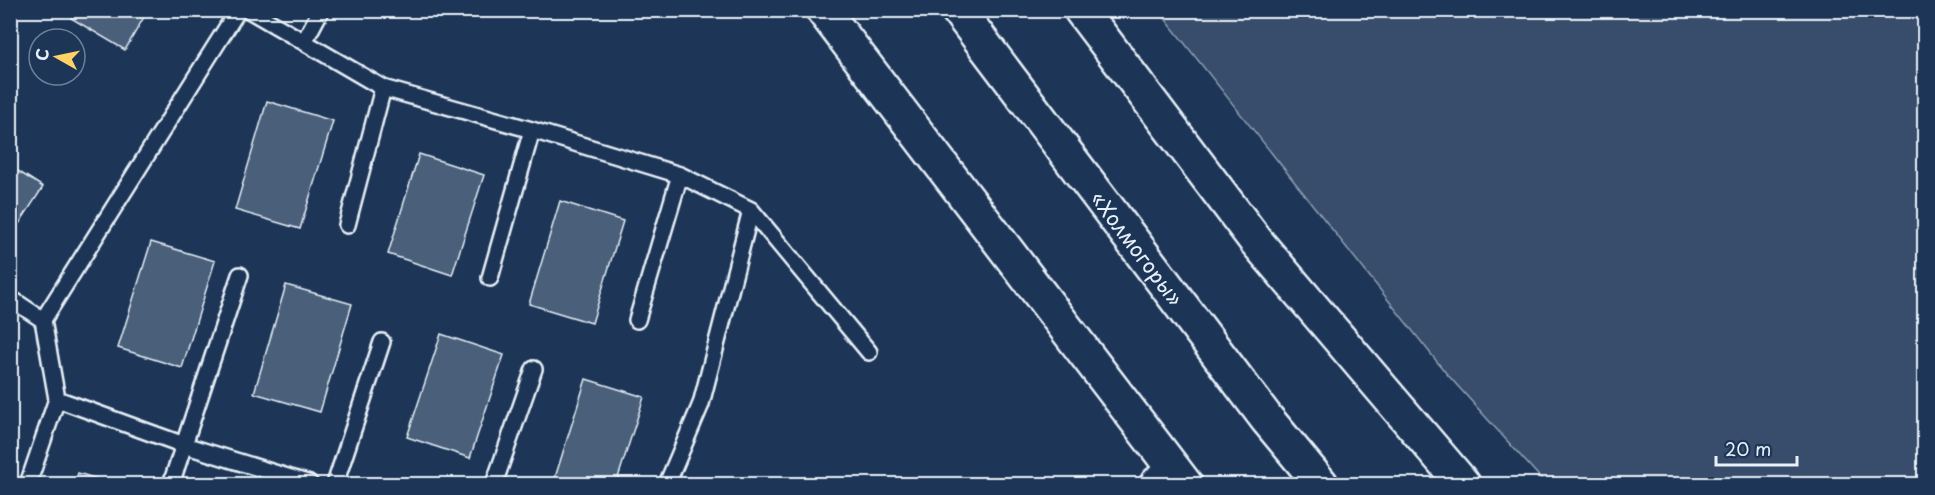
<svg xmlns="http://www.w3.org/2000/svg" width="1935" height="495" viewBox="0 0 1935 495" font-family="'Playpen Sans',sans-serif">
<rect width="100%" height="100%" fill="#1d3557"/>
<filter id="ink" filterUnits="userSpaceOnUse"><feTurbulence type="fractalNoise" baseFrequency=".0167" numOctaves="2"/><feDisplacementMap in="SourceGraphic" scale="12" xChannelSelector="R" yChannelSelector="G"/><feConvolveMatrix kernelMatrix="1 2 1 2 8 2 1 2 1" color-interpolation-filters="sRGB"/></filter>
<g filter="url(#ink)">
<path fill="#374d6c" stroke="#909fb2" stroke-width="1.5" d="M1159,11h765v473h-378l-100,-111z"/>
<path fill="#495e7a" stroke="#e8f1f8" stroke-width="1.5" d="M76,10h72l-23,40 -54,-32z
M267,101l66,20 -33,108 -65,-19z
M419,154l65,21 -32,100 -64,-21z
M10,166l33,21 -26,40 -7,-5z
M560,201l63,20 -31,102 -63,-19z
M151,242l64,19 -33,107 -64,-20z
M286,285l66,19 -32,108 -66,-19z
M441,334l63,21 -34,103 -63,-21z
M586,379l58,18 -28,87h-63z
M78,473l35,11h-39z"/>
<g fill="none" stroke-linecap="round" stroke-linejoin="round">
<g stroke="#e8f1f8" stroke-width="20">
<path id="lane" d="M249,10l134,78 149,42 148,45 71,35 -50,194 -34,80
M304,42l17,-32
M751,210l118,142
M347,225l36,-137
M490,278l42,-148
M10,298l33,22 14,79 127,46 126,39
M43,320l195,-310
M637,320l43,-145
M28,484l29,-85
M171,484l69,-209
M335,484l47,-142
M494,484l40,-115"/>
</g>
<g stroke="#e8f1f8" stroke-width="38">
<path id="secondary" d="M1081,10l175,231 207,243
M1157,484l17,-14"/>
</g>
<g stroke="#e8f1f8" stroke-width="38">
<g id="highway">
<path d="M823,10l362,474"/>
<path id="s1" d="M958,10l309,409 54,65"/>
</g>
</g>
<use href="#lane" stroke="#1d3557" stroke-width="15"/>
<use href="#secondary" stroke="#1d3557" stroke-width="33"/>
<use href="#highway" stroke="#1d3557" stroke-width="33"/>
</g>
</g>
<g text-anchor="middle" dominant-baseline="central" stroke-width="4.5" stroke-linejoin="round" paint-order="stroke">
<g font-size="21" fill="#e8f1f8" stroke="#1d3557">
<text stroke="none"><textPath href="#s1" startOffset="298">«Холмогоры»</textPath></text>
</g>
</g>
<rect width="1935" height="495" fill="none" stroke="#1d3557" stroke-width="36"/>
<rect x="18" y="18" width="1899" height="459" fill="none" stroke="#e8f1f8" stroke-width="2" filter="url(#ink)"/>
<g transform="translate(57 57) rotate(279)"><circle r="28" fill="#1d3557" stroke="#6e8097" stroke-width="1.5"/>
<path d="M0-4.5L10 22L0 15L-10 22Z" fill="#ffd166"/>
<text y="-9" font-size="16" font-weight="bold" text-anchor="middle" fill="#e8f1f8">С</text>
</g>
<path d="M1716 456v9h81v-9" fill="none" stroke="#e8f1f8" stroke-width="3"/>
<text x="1725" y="456" font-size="18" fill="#e8f1f8" stroke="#1d3557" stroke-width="4.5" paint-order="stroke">20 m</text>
</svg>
